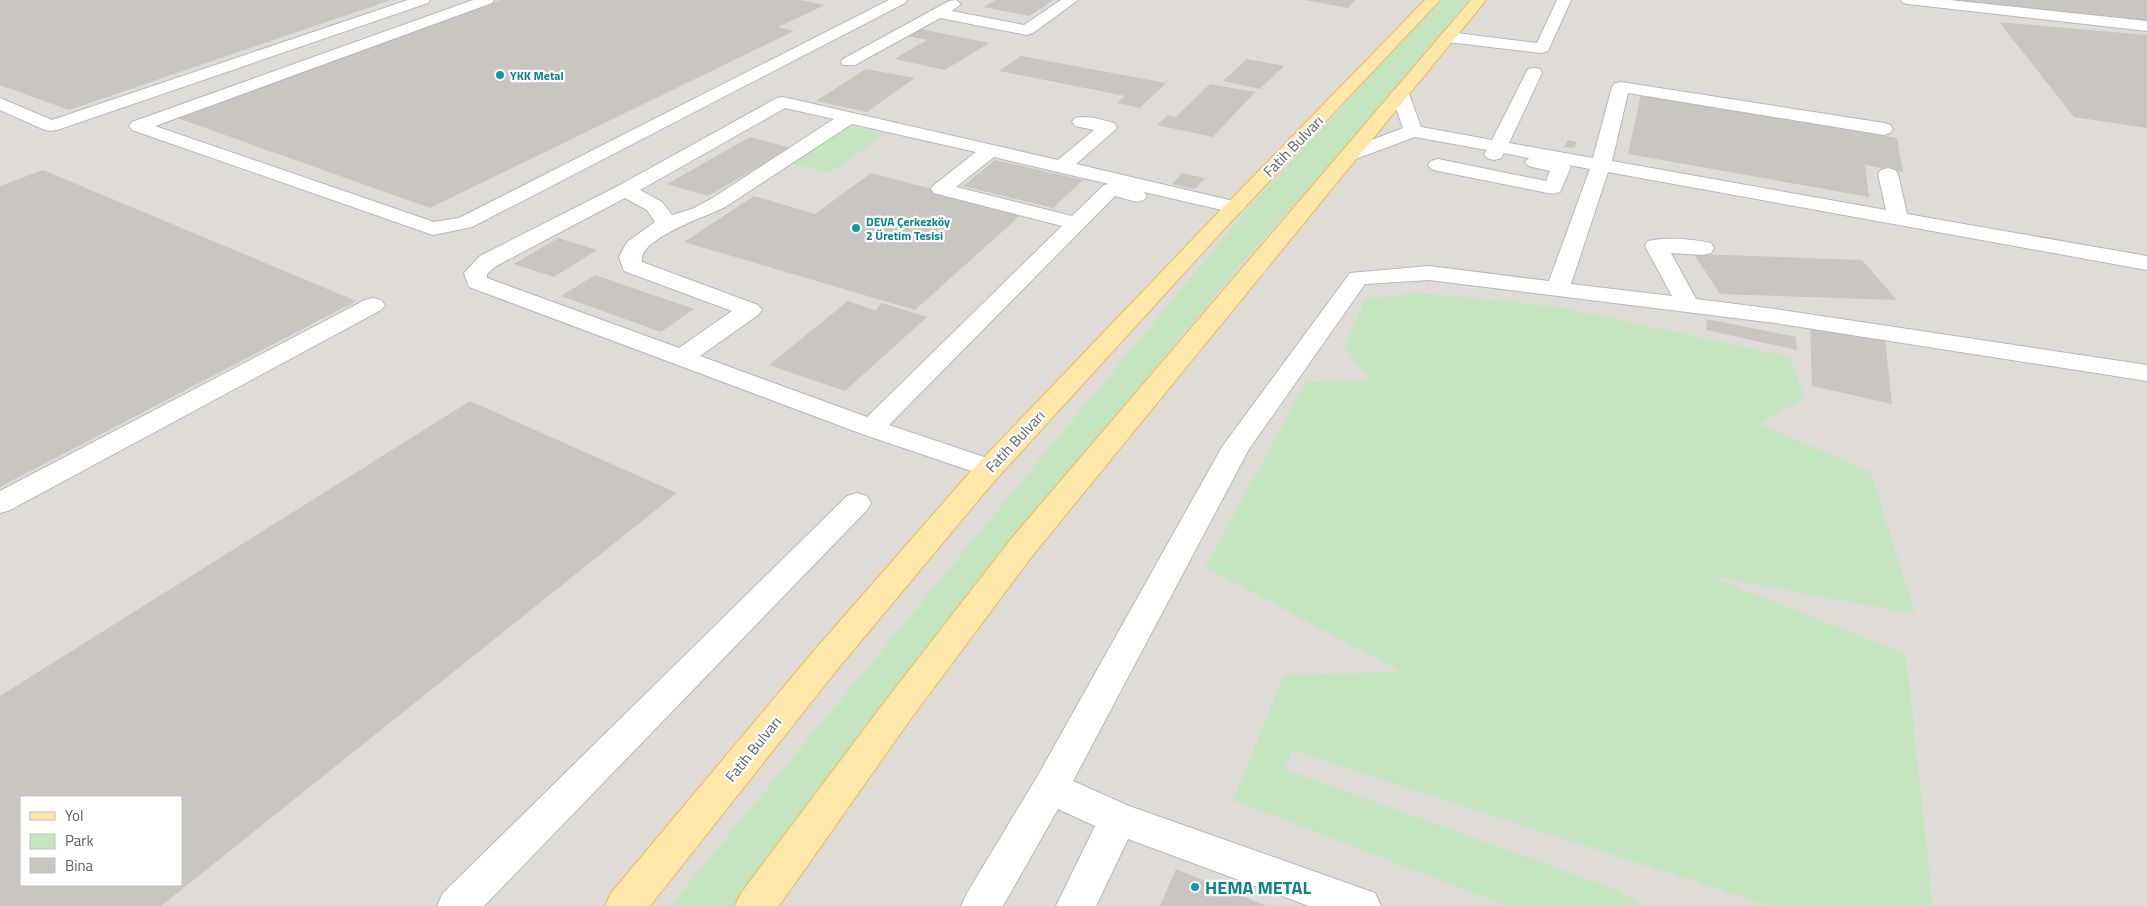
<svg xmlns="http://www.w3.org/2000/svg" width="2147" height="906" viewBox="0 0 2147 906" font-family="'Titillium Web',sans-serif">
<rect width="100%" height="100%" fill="#eeeae3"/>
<path fill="#dfdcd8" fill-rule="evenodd" d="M0,0h2147v906h-2147zM21,797h160v88h-160z"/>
<path fill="#c4e5c0" d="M1441,0h28l-98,118 -121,136 -187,224 -325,428h-68l581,-701z
M845,125l40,9 -55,39 -42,-10z
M1418,293l137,13 235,51 15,41 -46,26 112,48 44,142 -206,-38 197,78 27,252h-165l-475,-156 -9,19 331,120 29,17h-137l-274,-106 51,-125 117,-3 -196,-105 101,-185 64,-1 -26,-34 22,-48z"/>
<path fill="#c9c5c1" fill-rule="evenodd" d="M0,0h391l-322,110 -69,-25z
M500,0h301l24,5 -47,22 16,4 -364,177 -253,-90z
M996,0h58l-25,16 -46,-9z
M1305,0h50l-7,8z
M1948,0h199v23z
M1999,22l148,13v93l-73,-11z
M916,28l73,15 -44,27 -51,-11 33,-19 -25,-5z
M1021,56l145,27 -26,25 -23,-5 8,-7 -126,-25z
M1247,59l37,7 -24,23 -37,-8z
M866,69l49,9 -48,34 -51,-11z
M1210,84l45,8 -42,45 -56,-12 11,-10 8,2z
M1641,94l220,35 -1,3 37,6 6,34 -38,-7 4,32 -241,-43z
M750,137l40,11 -82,48 -41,-12z
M1568,140l9,2 -3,6 -10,-1z
M995,160l88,20 -30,28 -90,-22z
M43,170l313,131 -356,186v-301z
M871,173l152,40 -108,97 -231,-68 70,-46 61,18z
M1182,173l23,5 -10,11 -23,-5z
M558,238l39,12 -43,27 -40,-13z
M1694,254l168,6 35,40 -177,-6z
M595,275l99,34 -33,23 -100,-36z
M848,301l27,9 7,-7 45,14 -82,74 -76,-26z
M1707,319l89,18 1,13 -91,-20z
M1810,324l75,16 7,64 -80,-18z
M470,401l207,92 -516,413h-161v-210zM21,797h160v88h-160z
M1176,869l91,37h-107z"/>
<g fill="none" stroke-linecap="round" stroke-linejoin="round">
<g stroke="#b4b7ba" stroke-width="2">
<path id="minor" d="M408,0h22l-2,3 -371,127 -6,1 -6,-1 -45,-20v-12l52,22z
M473,0h21l-2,3 -337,123 279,96 25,-4 430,-218h18l-2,3 -433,224 -39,8 -301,-105 -3,-4 3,-4z
M956,0l5,4 -9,7 72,14 37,-25h17l-45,33 -6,2 -87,-17 -85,47h-12l-2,-3 2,-3 106,-58z
M1557,0h14l-23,51 -6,2 -94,-11 -6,-2 -2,-3 2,-3 6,-2 89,11z
M1901,0h48l198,21v10l-239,-27 -5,-1z
M1534,68l6,1 2,4 -33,70 84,15 19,-71 3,-4 6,-1 263,41 6,2 3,4 -3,4 -6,2 -256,-42 -16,68 274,49 -8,-36 3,-4 7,-2 7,2 3,4 9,40 240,42v14l-539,-98 -37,112 101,12 -27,-50 3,-5c18,-4 45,-2 63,2l3,5 -3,5 -8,2 -32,-2 25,46 79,10 372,56v16l-372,-58 -346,-43 -64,4 -116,165 -176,332 56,25 246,87 6,13h-72l-181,-67 -32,67h-40l39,-80 -37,-17 -55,97h-42l6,-13 70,-116 185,-330 128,-174 79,-7 120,15 41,-112 -21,-4 2,2 -11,25 -7,2 -115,-23 -7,-2 -3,-4 3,-4 7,-2 108,22 4,-10 -22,-5 -3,-4 4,-4 -25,-5 -3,5 -7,2 -7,-2 -3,-4 3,-4 -72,-13 -65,24 -7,-2 -3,-4 3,-4 60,-23 -12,-34 3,-4 6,-1 6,1 3,4 12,33 71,13 34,-67 2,-4z
M783,97l275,63 36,-30 -19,-4 -3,-4 3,-4c12,-3 27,2 39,5l3,4 -3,4 -38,33 166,39 3,4 -3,4 -7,2 -91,-21 3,4 -3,4 -7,2 -22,-6 -226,229 110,37 4,6 -4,6 -10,3 -127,-43 -393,-147 -5,-14 16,-17 138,-70 159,-88zM785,108l49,11 -123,80 -19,10 -20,6 -10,-13 -22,-12zM852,124l124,28 -42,33 -3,4 3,4 128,33 -195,191 -167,-61 58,-41 4,-5 -4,-5 -116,-43c-5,-23 66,-46 83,-55zM994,157l115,27 -5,1 -32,31 -116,-29zM625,198l22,12 8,12 -28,20 -8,15 5,14 108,40 -53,37 -192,-70v-4l9,-8z
M373,298l8,2 4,5 -4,5 -371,200 -10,3v-22l365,-191z
M857,493l10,3 4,7 -4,7 -383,396h-47l6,-13 404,-397z"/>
</g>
<g stroke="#eeb75c" stroke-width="2">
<path id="major" d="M1425,0h15l-213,226 -236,259 -155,186 -186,235h-45l6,-13 201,-240 159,-182 242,-253z
M1471,0h15l-453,555 -126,169 -128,182h-44l6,-13 142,-189 128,-165z"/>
</g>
<use href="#minor" fill="#fff" fill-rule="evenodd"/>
<use href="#major" fill="#fde7a9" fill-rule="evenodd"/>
</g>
<g fill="#0f9aa8" stroke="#fff" stroke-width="2">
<circle cx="500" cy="75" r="5"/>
<circle cx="856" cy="228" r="5"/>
<circle cx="1195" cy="887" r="5"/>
</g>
<g text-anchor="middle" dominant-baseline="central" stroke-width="4.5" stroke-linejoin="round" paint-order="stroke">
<g font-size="12" font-weight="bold" fill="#0d838f" stroke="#fff" text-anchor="start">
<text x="510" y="75">YKK Metal</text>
<text x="866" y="221">DEVA Çerkezköy<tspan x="866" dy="14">2 Üretim Tesisi</tspan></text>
</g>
<g font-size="15" fill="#5b6064" stroke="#fff">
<text transform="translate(1293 146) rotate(-46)">Fatih Bulvarı</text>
<text transform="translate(1015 441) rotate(-47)">Fatih Bulvarı</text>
<text transform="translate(753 749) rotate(-51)">Fatih Bulvarı</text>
</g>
<g font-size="18" font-weight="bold" fill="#0d838f" stroke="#fff" text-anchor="start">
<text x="1205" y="887">HEMA METAL</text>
</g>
</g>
<rect x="20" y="796" width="162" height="90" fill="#ffffff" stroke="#bdbfc1"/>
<rect x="30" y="812" width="25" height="8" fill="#fde7a9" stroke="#bdbfc1"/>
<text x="65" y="821" font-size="15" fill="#5b6064">Yol</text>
<rect x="30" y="834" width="25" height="15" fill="#c4e5c0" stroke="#bdbfc1"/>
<text x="65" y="846" font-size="15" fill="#5b6064">Park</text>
<rect x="30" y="858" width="25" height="15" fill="#c9c5c1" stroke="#bdbfc1"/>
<text x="65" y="871" font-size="15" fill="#5b6064">Bina</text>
</svg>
